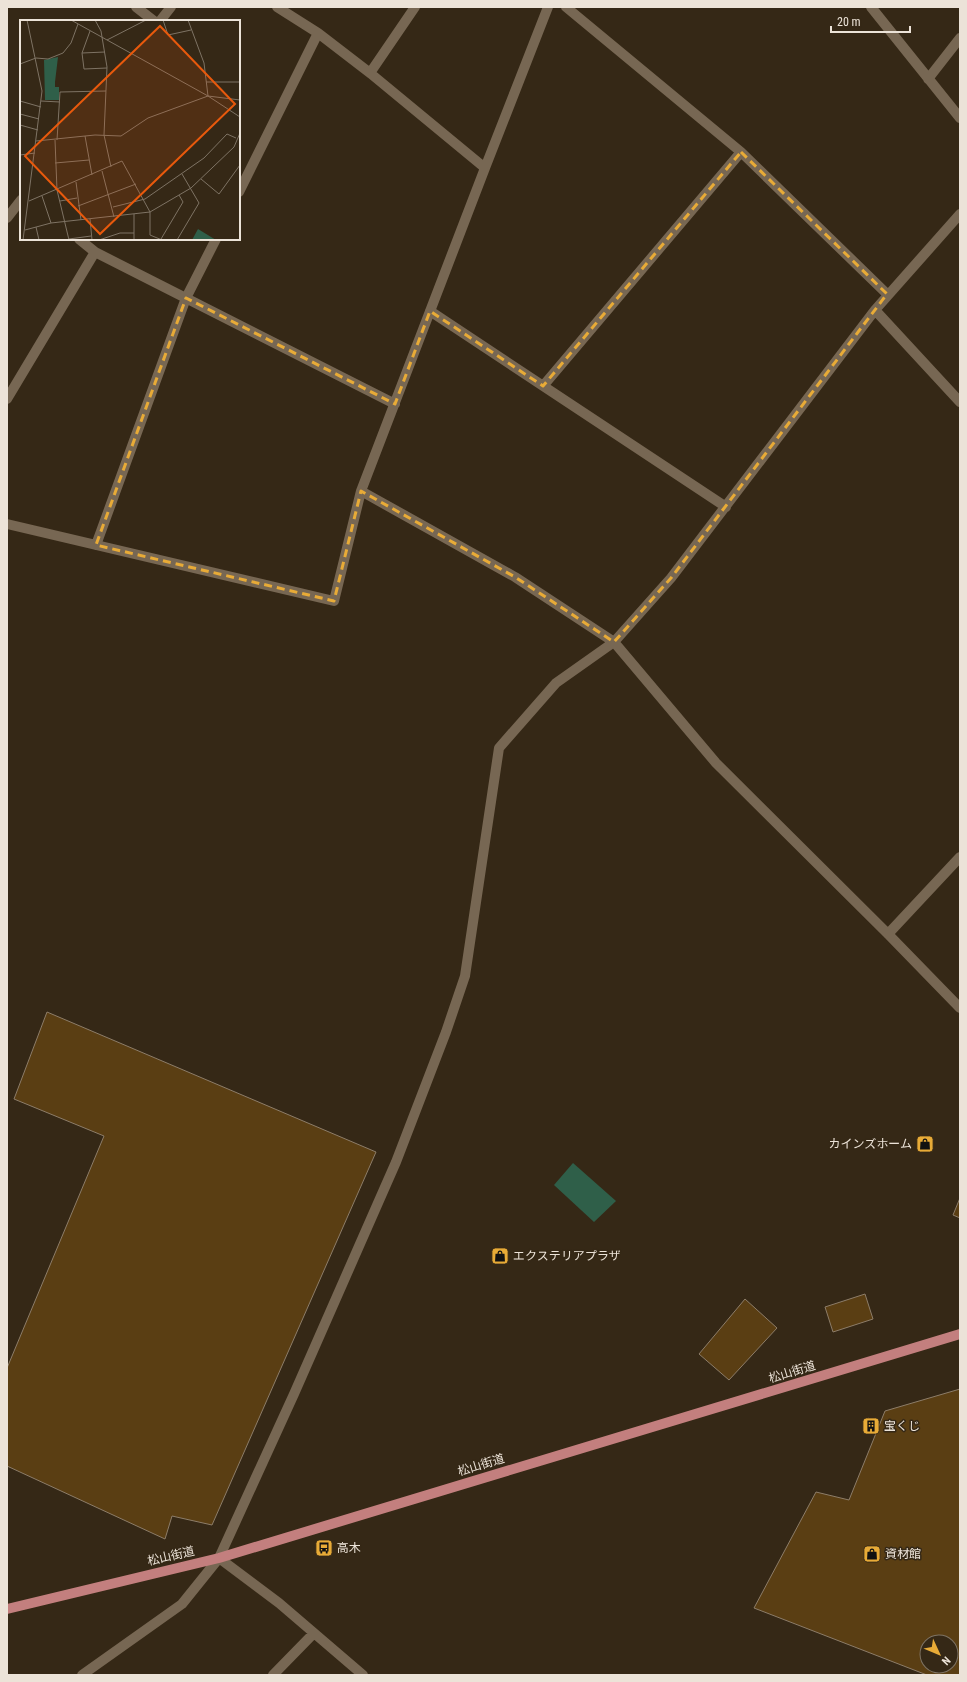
<svg xmlns="http://www.w3.org/2000/svg" width="967" height="1682" viewBox="0 0 967 1682" font-family="'Roboto Condensed','Noto Sans JP',sans-serif">
<rect width="100%" height="100%" fill="#352816"/>
<path fill="#2f5f49" d="M573,1163l43,38 -22,21 -40,-37z"/>
<path fill="#5a3e13" stroke="#8d7d69" fill-rule="evenodd" d="M47,1012l329,140 -164,373 -40,-9 -7,23 -158,-73v-98l97,-232 -90,-37z
M960,1198v20l-7,-3z
M865,1294l8,25 -40,13 -8,-25z
M745,1299l32,29 -48,52 -30,-26z
M960,1389v286h-33l-173,-67 62,-116 33,8 36,-89zM927,1642h24v24h-24z
M868,1418l10,4 -5,10 -9,-3z"/>
<g fill="none" stroke-linecap="round" stroke-linejoin="round">
<path stroke="#776753" stroke-width="10" d="M136,7l18,14
M277,7l41,26 52,40 115,95
M566,7l175,145 146,142
M871,7l89,111
M160,21l11,-14
M370,73l45,-66
M928,79l32,-41
M239,192l79,-159
M7,218l14,-18
M79,239l16,13 300,152
M875,310l85,92
M430,311l296,196
M543,386l198,-234
M7,399l88,-147
M361,491l154,86 99,65 102,121 172,171 72,74
M7,524l327,77 27,-110 124,-323 63,-161
M96,545l90,-247 30,-59
M888,934l72,-77
M219,1558l60,45 84,72
M82,1675l100,-71 37,-46 75,-164 102,-232 50,-130 19,-56 34,-228 57,-65 58,-41 57,-64 204,-268 85,-96
M273,1675l41,-42"/>
<path stroke="#c37f7e" stroke-width="10" d="M7,1609l212,-51 741,-224"/>
</g>
<path fill="none" stroke="#e8ab37" stroke-width="3" stroke-dasharray="8 5" stroke-linejoin="round" d="M741,152l146,142 -216,284 -57,64 -99,-65 -154,-86 -27,110 -238,-56 90,-247 209,106 35,-93 113,75z"/>
<defs>
<g id="shop-square" transform="scale(0.9)"><rect x="-9" y="-9" width="18" height="18" rx="4" fill="#e8ab37" stroke="#352816"/><path d="M-5-2.5h2.3a2.7 3.5 0 0 1 5.4 0H5L5.5 6h-11ZM-1.5-2.5h3a1.5 2.3 0 0 0-3 0Z" fill="#111"/></g>
<g id="building-square" transform="scale(0.9)"><rect x="-9" y="-9" width="18" height="18" rx="4" fill="#e8ab37" stroke="#352816"/><path d="M-4-6H4V6H1V3H-1V6H-4ZM-2.5-4.3h1.7v1.8h-1.7ZM.8-4.3h1.7v1.8H.8ZM-2.5-1h1.7V.8h-1.7ZM.8-1h1.7V.8H.8Z" fill="#111"/></g>
<g id="bus-square" transform="scale(0.9)"><rect x="-9" y="-9" width="18" height="18" rx="4" fill="#e8ab37" stroke="#352816"/><path d="M-5-6H5V4H4V6H2V4H-2V6H-4V4H-5ZM-3.5-4V0h7V-4ZM-3.5 1.2v1.5H-2V1.2ZM2 1.2v1.5H3.5V1.2Z" fill="#111"/></g>
</defs>
<g fill-rule="evenodd">
<use href="#shop-square" x="925" y="1144"/>
<use href="#shop-square" x="500" y="1256"/>
<use href="#building-square" x="871" y="1426"/>
<use href="#bus-square" x="324" y="1548"/>
<use href="#shop-square" x="872" y="1554"/>
</g>
<g text-anchor="middle" dominant-baseline="central" stroke-width="3" stroke-linejoin="round" paint-order="stroke">
<g font-size="12" fill="#ece3d8" stroke="#352816" text-anchor="start">
<text x="912" y="1144" text-anchor="end">カインズホーム</text>
<text x="513" y="1256">エクステリアプラザ</text>
<text x="884" y="1426">宝くじ</text>
<text x="337" y="1548">高木</text>
<text x="885" y="1554">資材館</text>
</g>
<g font-size="12" fill="#ece3d8" stroke="#352816">
<text transform="translate(792 1372) rotate(-17)">松山街道</text>
<text transform="translate(481 1465) rotate(-17)">松山街道</text>
<text transform="translate(171 1556) rotate(-13)">松山街道</text>
</g>
</g>
<g transform="translate(20 20)">
<rect width="220" height="220" fill="#352816"/>
<path d="M38,37l-3,25v5h4v13h-14l-1,-40zM178,209l18,11h-24z" fill="#2f5f49"/>
<path fill="none" stroke="#7e7364" stroke-width="1" d="M51,0l137,76 32,21M75,0l6,11 6,36 -3,68 7,32M143,0l5,15 23,-5M168,0l16,43 4,33M70,11l-8,22 2,16 23,-1M87,20l39,-20M62,33l23,-1M0,44l16,-6 12,1 15,-6 8,-10 7,-19M186,62h34M0,81l21,6M21,81l19,1M0,94l19,5M0,105l18,5M65,116l7,39M35,120l2,50 12,50M37,120l3,-48 46,-1M16,121l59,-6 26,1 27,-18 60,-22 32,4M0,135l15,-2M35,143l34,-3M82,151l12,46M181,159l18,15 21,-29M56,162l5,38M22,176l9,27M9,181l93,-40 28,51v23l12,5M40,181l17,-3M58,186l58,-22M93,187l32,-8 59,-41 23,-24 9,4M70,199l2,21M16,207l3,13M5,210l26,-7 99,-11 41,-24 43,-41 6,-14M49,219l22,-3M141,219l22,-37 -4,-7M3,220l19,-149 -15,-71M79,220l21,-7h14M114,220v-26M157,220l22,-37 -17,-29"/>
<path fill="#e8590c" fill-opacity="0.15" stroke="#e8590c" stroke-width="2" d="M140,6l75,78 -135,130 -75,-78z"/>
<rect width="220" height="220" fill="none" stroke="#ece3d8" stroke-width="2"/>
</g>
<rect width="967" height="1682" fill="none" stroke="#ece3d8" stroke-width="16"/>
<g transform="translate(939 1654) rotate(134)"><circle r="19" fill="#352816" stroke="#7e7364"/>
<path d="M0-3L7 15L0 10L-7 15Z" fill="#e8ab37"/>
<text y="-6" font-size="11" font-weight="bold" text-anchor="middle" fill="#ece3d8">N</text>
</g>
<path d="M831 26v6h79v-6" fill="none" stroke="#ece3d8" stroke-width="2"/>
<text x="837" y="26" font-size="12" fill="#ece3d8" stroke="#352816" stroke-width="3" paint-order="stroke">20 m</text>
</svg>
